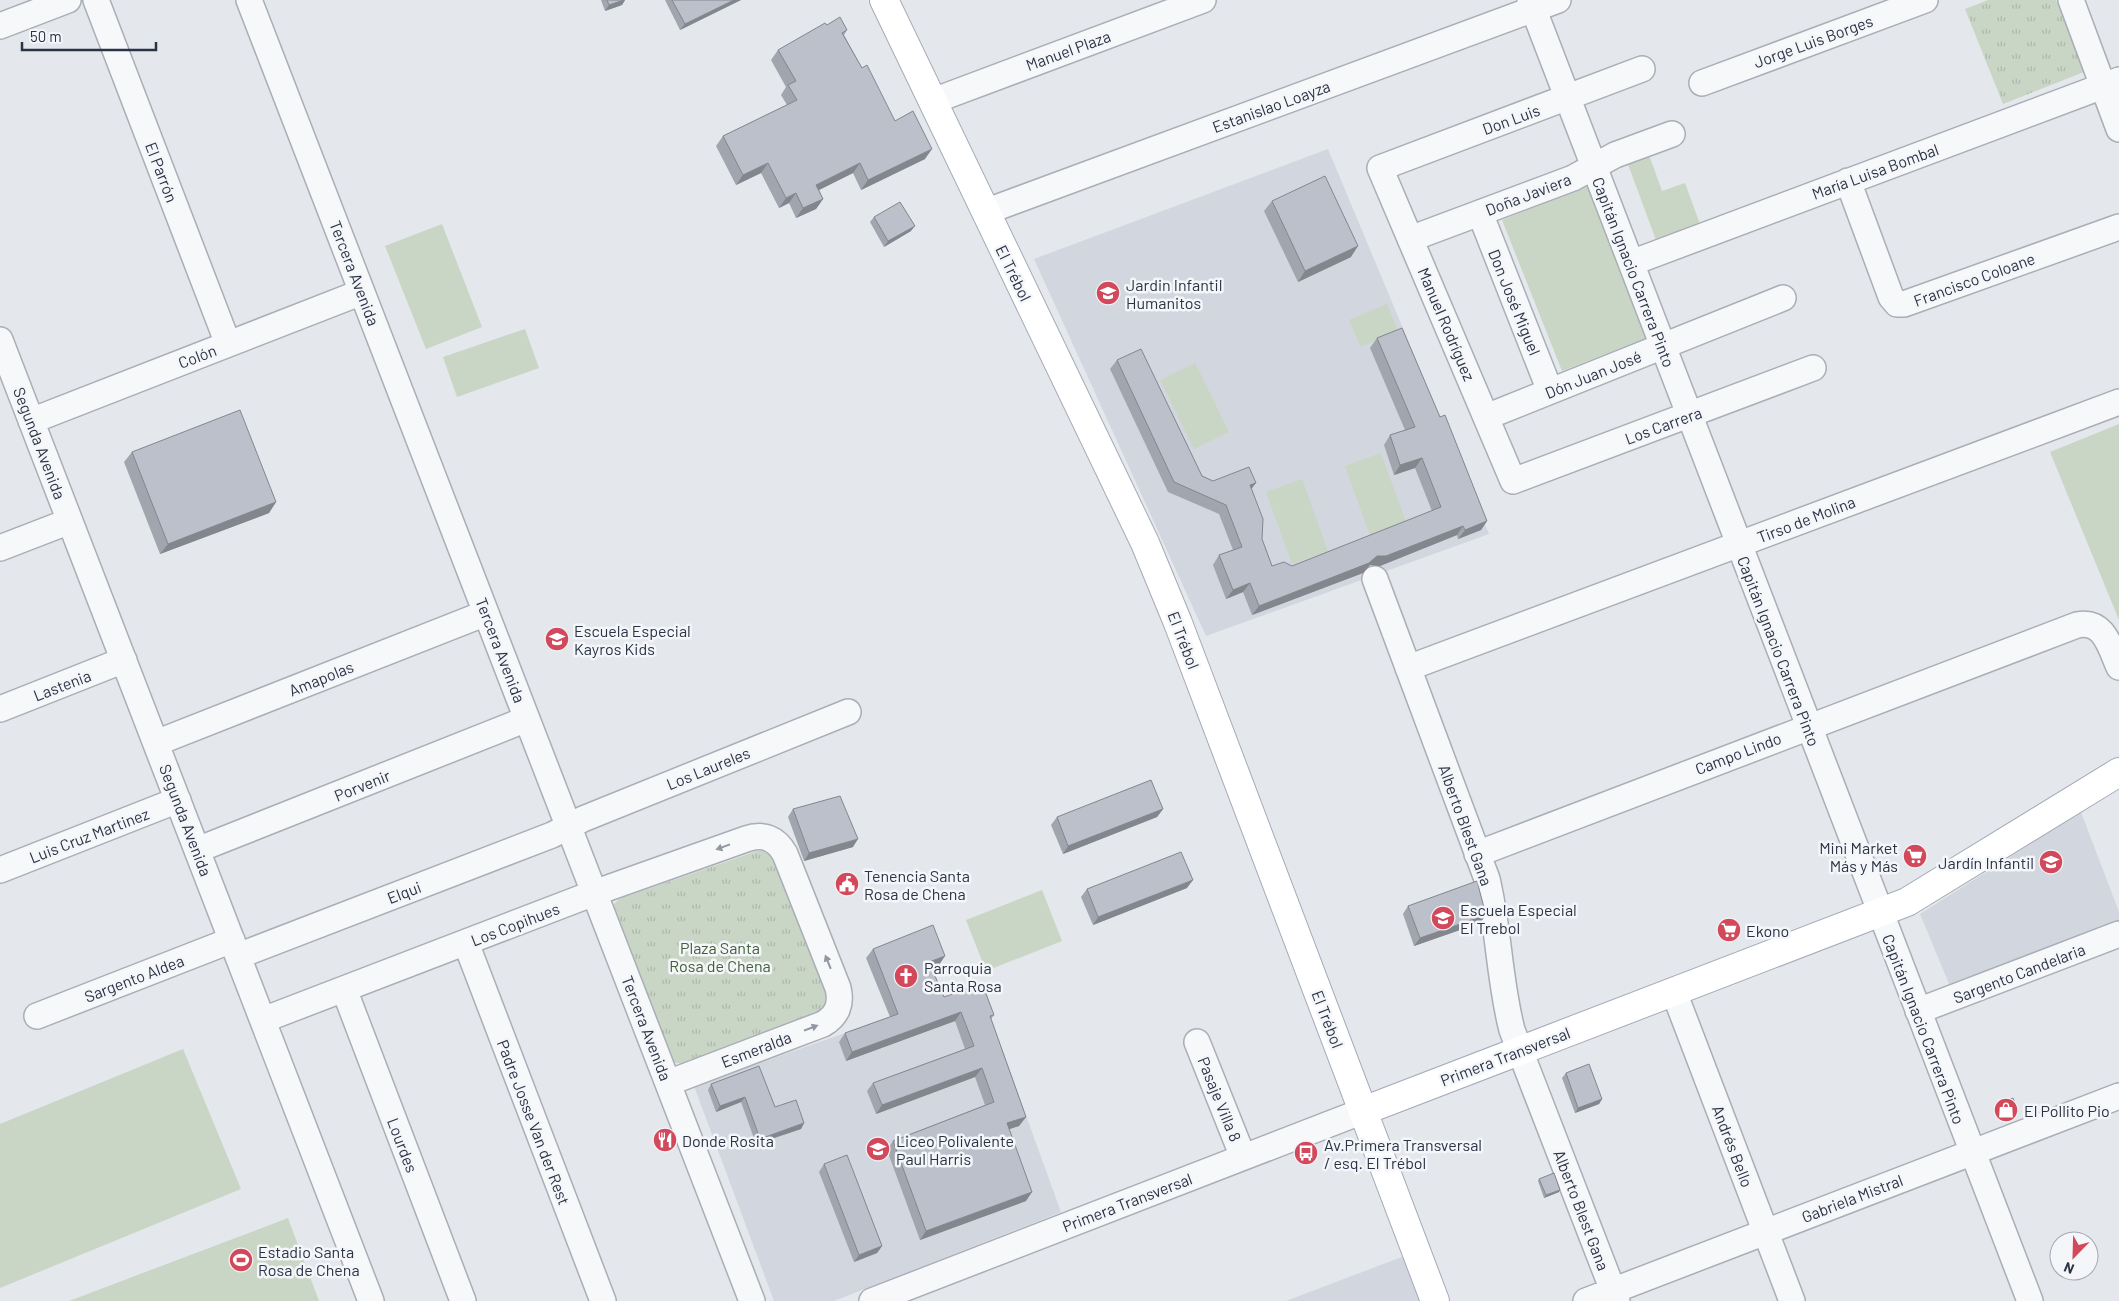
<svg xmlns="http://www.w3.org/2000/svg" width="2119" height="1301" viewBox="0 0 2119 1301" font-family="Barlow,sans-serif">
<defs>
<pattern id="park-tufts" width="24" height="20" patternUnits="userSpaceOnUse" patternTransform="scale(1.25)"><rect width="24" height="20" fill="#c9d6c5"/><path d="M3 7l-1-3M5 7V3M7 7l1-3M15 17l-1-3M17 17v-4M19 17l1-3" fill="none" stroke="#adb8ab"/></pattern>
</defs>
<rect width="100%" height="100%" fill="#e4e7ec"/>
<path fill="#d2d6de" d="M1328,149l161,385 -283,102 -172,-377z
M2081,812l38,100v16l-167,63 -32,-77z
M979,986l82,226 -227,89h-60l-80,-215z
M1407,1255l17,46h-138z"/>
<path fill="#c9d6c5" d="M1648,152l14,39 23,-8 15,41 -44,16 -30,-81z
M1591,185l60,151 -89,35 -60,-151z
M442,224l40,103 -56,22 -41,-103z
M1387,304l11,27 -37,16 -12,-27z
M525,329l14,39 -82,29 -14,-40z
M1195,363l34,69 -35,17 -34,-69z
M2119,424v196l-69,-168z
M1381,453l26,72 -36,13 -26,-72z
M1302,479l26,72 -36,13 -26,-72z
M1042,890l20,51 -76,30 -20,-51z
M183,1049l58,140 -241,99v-164z
M288,1218l31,83h-250z"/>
<path fill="url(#park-tufts)" d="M1988,0h68l28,72 -81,32 -38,-95z
M757,851h11l5,5 57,137 -5,18 -142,53 -11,-2 -60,-147 1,-10 6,-6z"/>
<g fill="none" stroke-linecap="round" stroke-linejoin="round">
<g stroke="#a9aeb7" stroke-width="28">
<path id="minor" d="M96,0l132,344
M249,0l503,1301
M1530,0l500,1301
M2071,0l48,129
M0,26l68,-26
M1642,69l-262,99 133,313 300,-113
M1702,83l223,-83
M933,101l270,-101
M1848,181l43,116 6,7h7l215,-77
M985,212l573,-212
M1480,213l70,178
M1410,239l163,-61 42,-23 57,-21
M1631,263l488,-183
M0,340l371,961
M1486,417l297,-119
M31,421l331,-129
M0,548l70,-27
M1375,579l112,300c12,50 12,101 25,151l105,271
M1408,668l711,-266
M0,709l124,-49
M156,743l330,-130
M197,850l330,-131
M1477,854l600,-229c27,-6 33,22 42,42
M0,870l178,-70
M466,943l137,358
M238,956l314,-121 31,-16 265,-107
M344,989l119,312
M1674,992l118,309
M1918,1011l201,-77
M37,1016l195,-76
M263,1020l331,-127 152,-54c17,-6 30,-1 39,15l53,134c4,16 -1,28 -15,36l-155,59
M1197,1042l46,115
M872,1301l491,-190
M1586,1301l533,-205"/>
</g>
<g stroke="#a3abb8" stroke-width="30">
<path id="major" d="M884,0l261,543 33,80 257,678
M1363,1111l544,-209 212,-130"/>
</g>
<use href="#minor" stroke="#f7f8fa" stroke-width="25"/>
<use href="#major" stroke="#fff" stroke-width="28"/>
</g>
<path fill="#a1a5ae" d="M601,0h24l-3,5 -17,6z
M665,0h76l-61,30z
M827,25l20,5 -3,5 18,33 33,53 30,38 -64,31 -8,-17 -34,17 4,9 -7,10 -20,9 -7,-15 -10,5 -18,-35 -25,12 -20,-39 7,-10 64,-31 -6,-10 5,-8 -15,-27 7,-10z
M1272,201l79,56 -53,25 -34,-71z
M874,217l37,14 -27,16 -14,-25z
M1377,338l63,79 47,104 -6,9 -23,9 -1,-4 -77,31 -10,-1 -7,8 -111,42 -9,-23 -17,7 -13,-34 6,-10 14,-5 -14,-36 -51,-22 -58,-123 7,-9 85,116 11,5 38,8 11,50 10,27h20l140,-55 -17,-43 -21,7 -10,-30 6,-10 15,-5 -35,-82z
M132,452l144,50 -7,11 -109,41 -36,-92z
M793,809l60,38 -49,14 -16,-44z
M1163,809l-6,8 -94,37 -12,-29 6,-8z
M1187,888l-94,37 -12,-28 6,-8z
M1408,906l78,9 -6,8 -66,23 -11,-32z
M873,949l66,16 -8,3 13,29 50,18 -3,4 35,98 -7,9 -10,3 17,72 -106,39 -33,-90 6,-9 92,-36 -10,-28 -99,37 -9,-23 6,-8 92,-34 -10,-28 -109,40 -7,-19 6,-9 45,-16 -24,-59z
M1566,1073l36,26 -3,5 -24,9 -13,-35z
M711,1084l64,23 29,16 -3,6 -45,15 -15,-42 -25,10 -8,-22z
M1999,1104l19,8 -2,2 -14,5 -5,-13z
M824,1164l58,82 -5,7 -23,9 -35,-90z
M1539,1179l20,13 -15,6 -6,-17z"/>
<path fill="#83868d" d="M624,0h1l-3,5 -17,6 4,-6z
M734,0h7l-61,30 5,-6z
M932,149l-7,10 -64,31 7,-10z
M768,163l-7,10 -25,12 7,-10z
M860,163l-7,10 -44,22 7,-10z
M796,193l-7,10 -10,5 7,-10z
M823,199l-7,10 -20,9 7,-10z
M915,226l-4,5 -27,16 4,-6z
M1358,246l-7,11 -53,25 7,-11z
M1422,458l-7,10 -21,7 6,-10z
M1256,483l-7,9 1,-7z
M276,502l-7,11 -109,41 8,-10z
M1487,521l-6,9 -23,9 7,-9z
M1463,526l-6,9 -77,31 -10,-1 -7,8 -111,42 7,-9 118,-50z
M1250,583l-7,9 -17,7 7,-9z
M1163,809l-6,8 -94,37 5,-8z
M858,839l-5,8 -49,14 5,-8z
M1193,880l-6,8 -94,37 5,-8z
M1486,915l-6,8 -66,23 6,-8z
M945,956l-6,9 -16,6 6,-9z
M961,1012l-6,9 -109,40 6,-9z
M982,1068l-7,9 -99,37 6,-9z
M745,1097l-4,5 -25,10 4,-6z
M1602,1099l-3,5 -24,9 3,-5z
M2018,1112l-2,2 -14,5 2,-2z
M1026,1117l-7,9 -18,6 6,-9z
M804,1123l-3,6 -45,15 4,-5z
M1560,1190l-1,2 -15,6 2,-3z
M1032,1192l-6,9 -106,39 6,-9z
M882,1246l-5,7 -23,9 5,-7z"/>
<path fill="#bbc0ca" stroke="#83868d" d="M607,0h17l-15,5z
M672,0h62l-49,24z
M840,17l7,13 -5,3 20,35 5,-3 28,56 18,-10 19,38 -64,31 -8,-17 -44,22 7,14 -20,9 -7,-15 -10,5 -18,-35 -25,12 -20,-39 74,-36 -9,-15 8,-4 -18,-31 47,-27 2,2z
M1325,176l33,70 -53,25 -33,-70z
M900,202l15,24 -27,15 -14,-24z
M1402,328l38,89 5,-2 42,106 -22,9 -2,-4 -77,30h-9l-8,7 -110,43 -9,-23 -17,7 -14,-35 23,-8 -16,-42 -52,-23 -57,-122 24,-11 61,127 11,5 36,-14 7,16 -6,2 13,34 -1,20 10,27 12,-4 8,4 149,-59 -19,-49 -22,7 -10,-30 25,-8 -38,-89z
M240,410l36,92 -108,42 -36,-92z
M1151,780l12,29 -95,37 -11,-29z
M840,796l18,43 -49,14 -16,-44z
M1181,852l12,28 -95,37 -11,-28z
M1477,881l9,34 -66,23 -12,-32z
M933,925l12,31 -16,6 15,35 38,-14 12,32 -4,1 36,101 -19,6 25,69 -106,39 -33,-90 101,-39 -12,-34 -100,37 -9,-22 101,-37 -13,-34 -109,40 -7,-19 53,-19 -25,-65z
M1589,1064l13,35 -24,9 -12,-35z
M759,1066l16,41 21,-7 8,23 -44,16 -15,-42 -25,9 -9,-22z
M2013,1098l5,14 -14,5 -5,-13z
M847,1155l35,91 -23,9 -35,-91z
M1554,1173l6,17 -14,5 -7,-16z"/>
<defs><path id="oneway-solid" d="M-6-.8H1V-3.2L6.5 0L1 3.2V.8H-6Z" transform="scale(1.25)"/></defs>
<g fill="#9196a0">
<use href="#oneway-solid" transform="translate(723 847) rotate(160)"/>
<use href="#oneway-solid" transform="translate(828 962) rotate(-112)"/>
<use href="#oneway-solid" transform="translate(811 1028) rotate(-21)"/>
</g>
<defs>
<g id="school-disc" transform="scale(1.25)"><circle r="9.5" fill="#d1495b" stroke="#f4f6f9"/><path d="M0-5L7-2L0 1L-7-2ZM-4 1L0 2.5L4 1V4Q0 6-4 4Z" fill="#fff"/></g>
<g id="supermarket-disc" transform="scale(1.25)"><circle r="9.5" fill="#d1495b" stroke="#f4f6f9"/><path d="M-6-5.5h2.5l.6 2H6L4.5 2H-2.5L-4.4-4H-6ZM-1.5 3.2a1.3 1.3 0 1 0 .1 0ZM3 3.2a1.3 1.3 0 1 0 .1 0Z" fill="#fff"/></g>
<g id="civic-disc" transform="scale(1.25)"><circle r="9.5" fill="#d1495b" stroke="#f4f6f9"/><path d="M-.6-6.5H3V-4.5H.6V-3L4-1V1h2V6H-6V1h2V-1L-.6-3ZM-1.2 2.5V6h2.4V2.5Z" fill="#fff"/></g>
<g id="church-disc" transform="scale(1.25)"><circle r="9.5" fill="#d1495b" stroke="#f4f6f9"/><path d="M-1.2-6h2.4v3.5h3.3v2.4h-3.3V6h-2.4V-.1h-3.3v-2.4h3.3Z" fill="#fff"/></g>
<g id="shop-disc" transform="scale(1.25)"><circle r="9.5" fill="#d1495b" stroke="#f4f6f9"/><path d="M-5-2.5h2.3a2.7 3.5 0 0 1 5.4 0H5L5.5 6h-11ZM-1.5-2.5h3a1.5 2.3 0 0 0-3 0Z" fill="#fff"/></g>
<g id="restaurant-disc" transform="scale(1.25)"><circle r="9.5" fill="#d1495b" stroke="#f4f6f9"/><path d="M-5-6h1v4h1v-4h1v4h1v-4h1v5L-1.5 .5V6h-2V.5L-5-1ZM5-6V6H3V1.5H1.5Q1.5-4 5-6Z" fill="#fff"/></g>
<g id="bus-disc" transform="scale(1.25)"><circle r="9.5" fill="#d1495b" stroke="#f4f6f9"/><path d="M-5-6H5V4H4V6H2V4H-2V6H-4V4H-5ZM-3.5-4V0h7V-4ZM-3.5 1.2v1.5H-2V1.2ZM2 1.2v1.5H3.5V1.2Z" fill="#fff"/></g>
<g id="stadium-disc" transform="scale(1.25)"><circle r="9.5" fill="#d1495b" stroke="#f4f6f9"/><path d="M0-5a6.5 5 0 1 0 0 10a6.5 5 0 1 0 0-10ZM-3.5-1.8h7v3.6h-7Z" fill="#fff"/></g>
</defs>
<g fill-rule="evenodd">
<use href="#school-disc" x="1108" y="293"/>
<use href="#school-disc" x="557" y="639"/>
<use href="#supermarket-disc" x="1915" y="856"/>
<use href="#school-disc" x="2051" y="862"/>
<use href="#civic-disc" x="847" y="884"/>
<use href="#school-disc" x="1443" y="918"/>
<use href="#supermarket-disc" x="1729" y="930"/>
<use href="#church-disc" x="906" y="976"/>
<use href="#shop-disc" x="2006" y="1110"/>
<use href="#restaurant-disc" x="665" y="1140"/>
<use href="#school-disc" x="878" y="1149"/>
<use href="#bus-disc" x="1306" y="1153"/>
<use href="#stadium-disc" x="241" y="1260"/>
</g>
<g text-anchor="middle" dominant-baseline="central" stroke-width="5" stroke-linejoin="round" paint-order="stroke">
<g font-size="16" fill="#2b3445" stroke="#f4f6f9">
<text transform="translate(1813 41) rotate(-20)">Jorge Luis Borges</text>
<text transform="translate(1068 50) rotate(-20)">Manuel Plaza</text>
<text transform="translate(1271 106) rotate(-20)">Estanislao Loayza</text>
<text transform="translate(1511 119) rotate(-20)">Don Luis</text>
<text transform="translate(1875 171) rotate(-20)">María Luisa Bombal</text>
<text transform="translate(162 172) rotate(69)">El Parrón</text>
<text transform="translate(1528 194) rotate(-21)">Doña Javiera</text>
<text transform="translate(1634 272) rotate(69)">Capitán Ignacio Carrera Pinto</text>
<text transform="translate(355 273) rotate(69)">Tercera Avenida</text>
<text transform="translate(1014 273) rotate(64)">El Trébol</text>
<text transform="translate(1974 279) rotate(-20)">Francisco Coloane</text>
<text transform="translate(1515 302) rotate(68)">Don José Miguel</text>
<text transform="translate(1447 324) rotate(67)">Manuel Rodríguez</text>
<text transform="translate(197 356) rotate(-21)">Colón</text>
<text transform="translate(1593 374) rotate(-22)">Dón Juan José</text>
<text transform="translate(1663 425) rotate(-20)">Los Carrera</text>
<text transform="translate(40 443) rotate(69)">Segunda Avenida</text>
<text transform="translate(1806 519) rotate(-21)">Tirso de Molina</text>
<text transform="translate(1184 640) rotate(69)">El Trébol</text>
<text transform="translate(501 650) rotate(69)">Tercera Avenida</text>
<text transform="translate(1779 651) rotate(69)">Capitán Ignacio Carrera Pinto</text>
<text transform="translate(321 678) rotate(-22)">Amapolas</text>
<text transform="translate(62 685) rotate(-21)">Lastenia</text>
<text transform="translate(1738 753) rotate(-21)">Campo Lindo</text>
<text transform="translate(708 768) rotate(-22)">Los Laureles</text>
<text transform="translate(362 785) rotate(-22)">Porvenir</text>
<text transform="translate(186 820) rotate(69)">Segunda Avenida</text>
<text transform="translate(1466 825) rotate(70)">Alberto Blest Gana</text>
<text transform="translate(89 835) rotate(-21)">Luis Cruz Martinez</text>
<text transform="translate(404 892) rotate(-21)">Elqui</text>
<text transform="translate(515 924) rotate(-21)">Los Copihues</text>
<text transform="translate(2019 973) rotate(-21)">Sargento Candelaria</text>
<text transform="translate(134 978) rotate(-21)">Sargento Aldea</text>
<text transform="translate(1328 1019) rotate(69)">El Trébol</text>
<text transform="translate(647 1028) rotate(69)">Tercera Avenida</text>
<text transform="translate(1924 1029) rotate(69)">Capitán Ignacio Carrera Pinto</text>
<text transform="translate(756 1049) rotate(-21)">Esmeralda</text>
<text transform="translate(1505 1056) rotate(-21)">Primera Transversal</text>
<text transform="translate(1220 1099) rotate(68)">Pasaje Villa 8</text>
<text transform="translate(534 1122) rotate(69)">Padre Josse Van der Rest</text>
<text transform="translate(403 1145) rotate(69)">Lourdes</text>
<text transform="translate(1733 1146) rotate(69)">Andrés Bello</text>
<text transform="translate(1852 1198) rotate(-21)">Gabriela Mistral</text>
<text transform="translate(1127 1202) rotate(-21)">Primera Transversal</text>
<text transform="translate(1582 1210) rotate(69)">Alberto Blest Gana</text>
</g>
<g font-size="16" fill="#2b3445" stroke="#f4f6f9" text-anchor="start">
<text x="1126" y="284">Jardin Infantil<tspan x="1126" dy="18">Humanitos</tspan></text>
<text x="574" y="630">Escuela Especial<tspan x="574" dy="18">Kayros Kids</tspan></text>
<text x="1898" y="847" text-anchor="end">Mini Market<tspan x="1898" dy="18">Más y Más</tspan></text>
<text x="2034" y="862" text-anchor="end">Jardín Infantil</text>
<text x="864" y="875">Tenencia Santa<tspan x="864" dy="18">Rosa de Chena</tspan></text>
<text x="1460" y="909">Escuela Especial<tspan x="1460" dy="18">El Trebol</tspan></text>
<text x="1746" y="930">Ekono</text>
<text x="924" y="967">Parroquia<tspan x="924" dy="18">Santa Rosa</tspan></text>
<text x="2024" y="1110">El Pollito Pio</text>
<text x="682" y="1140">Donde Rosita</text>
<text x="896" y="1140">Liceo Polivalente<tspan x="896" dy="18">Paul Harris</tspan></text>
<text x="1324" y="1144">Av.Primera Transversal<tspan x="1324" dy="18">/ esq. El Trébol</tspan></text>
<text x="258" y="1251">Estadio Santa<tspan x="258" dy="18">Rosa de Chena</tspan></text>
</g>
<g font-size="16" fill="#3f6138" stroke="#f4f6f9">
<text x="720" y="947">Plaza Santa<tspan x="720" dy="18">Rosa de Chena</tspan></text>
</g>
</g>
<g transform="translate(2074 1256) rotate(203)"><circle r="24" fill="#f4f6f9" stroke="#a4a8b1"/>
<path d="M0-4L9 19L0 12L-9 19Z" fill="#d1495b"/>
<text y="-8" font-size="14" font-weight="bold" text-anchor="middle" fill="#2b3445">N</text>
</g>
<path d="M22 42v8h134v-8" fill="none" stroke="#2b3445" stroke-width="2.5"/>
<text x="30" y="42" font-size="15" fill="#2b3445" stroke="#f4f6f9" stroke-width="4" paint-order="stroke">50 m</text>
</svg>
